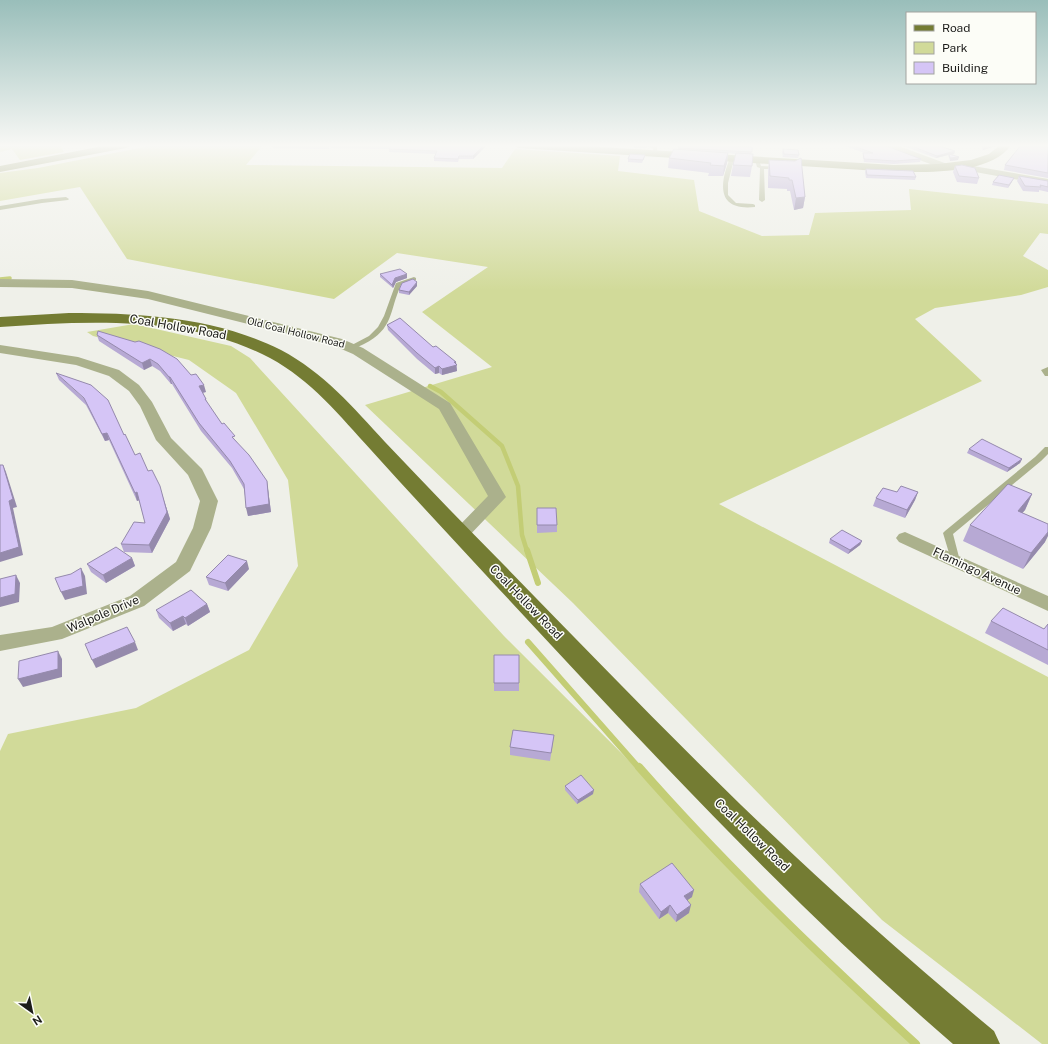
<svg xmlns="http://www.w3.org/2000/svg" width="1048" height="1044" viewBox="0 0 1048 1044" font-family="'Public Sans',sans-serif">
<rect width="100%" height="100%" fill="#eff0e9"/>
<path fill="#d1da99" d="M0,145h60l4,7 -44,8 -8,-11 -12,3z
M155,145h108l-17,20 256,3 13,-19 105,7 -2,15 76,9 5,31 63,25 47,-1 6,-22 96,-3 -2,-21 139,15v30l-8,-1 -17,23 25,14v17l-27,8 -86,13 -20,11 67,62 -263,123 329,173v367h-6l-160,-124 -309,-317 -208,-198 127,-38 -70,-55 66,-45 -91,-14 -63,46 -207,-40 -47,-72 -80,14v-28l38,-5z
M134,324l97,22 19,12 254,278 409,408h-913v-293l8,-17 128,-26 113,-58 49,-84 -10,-86 -52,-87 -47,-33 -96,-24 -6,-4z"/>
<g fill="none" stroke-linecap="round" stroke-linejoin="round">
<path stroke="#c3cd75" stroke-width="3.5" d="M0,279l10,-1"/>
<path stroke="#c3cd75" stroke-width="4.5" d="M430,386l11,6 61,54 16,40 4,49 5,16"/>
<path stroke="#c3cd75" stroke-width="6" d="M527,550l11,33
M528,642l111,126"/>
<path stroke="#c3cd75" stroke-width="8" d="M639,767c86,98 181,189 277,277"/>
<path fill="#abb18c" fill-rule="evenodd" d="M637,145l20,1v8l-4,1v-7z
M730,158l4,1 -6,24v12l8,8 17,1 2,1v2c-38,4 -36,-22 -25,-49z
M755,160h4l2,6 19,1 2,1 -2,1h-16l1,31 -3,2 -3,-2 1,-32 -3,-1z
M66,197l3,2 -1,1 -26,3 -42,7v-4l42,-7z
M414,277l2,1v2l-15,5c-12,26 -7,44 -37,59 -5,2 -9,5 -14,4v-2l19,-10 9,-9 6,-11 12,-33z
M1048,367v9h-3l-4,-6z
M1045,447h3v7l-7,7 -88,73 7,27 -2,2h-6l-9,-30 2,-2 90,-74z"/>
<path fill="#abb18c" fill-rule="evenodd" d="M883,145h13l54,20 2,2 -2,2h-6l-60,-22z
M956,163l92,16v6l-95,-17 -2,-2z
M0,279l72,1 76,11 194,48 21,9 87,55 56,94 -39,41 -6,2 -6,-2 -3,-4 3,-4 33,-34 -49,-87 -86,-55 -21,-9 -184,-46 -76,-11 -72,-1z
M0,345l78,12 41,13 20,15 13,17 19,36 31,31 16,32 -7,27 -21,43 -46,35 -82,33 -62,12v-16l52,-8 78,-31 46,-34 17,-34 7,-27 -12,-26 -32,-35 -16,-34 -11,-15 -20,-15 -33,-11 -76,-12z
M905,532l143,64v15l-149,-69 -3,-4 3,-4z"/>
<path fill="#8b925b" fill-rule="evenodd" d="M108,145h23l-5,3 -126,24v-6z
M513,145h55l326,20 44,-1 33,-4 18,-6 11,-9h11c-20,30 -84,27 -117,27l-376,-24z"/>
<path fill="#747c33" fill-rule="evenodd" d="M69,313c72,0 146,4 212,37 42,22 73,58 104,92 39,41 78,82 118,122 79,81 157,162 238,241 82,79 166,154 253,226l6,13h-47c-168,-145 -317,-308 -468,-470 -38,-41 -76,-82 -114,-124 -31,-34 -60,-70 -101,-92 -82,-43 -181,-37 -270,-31v-10z"/>
</g>
<path fill="#b7a9d4" d="M269,145h60v4l-56,-1 -1,-2z
M330,145h157l-14,14h-14l-1,3 -24,-1v-3l2,-4 -47,-2v-3l-58,-1z
M634,145h13v3h-13z
M843,145h41l37,14 -1,3 -26,2 -30,-2 -1,-6v-3h1z
M901,145h35l19,6 -1,3 -2,1 6,5 -8,1 -2,-6 -12,3z
M981,145h17l-2,1 -13,4z
M1048,145v33l-44,-8 1,-5z
M752,147l-1,7 1,12 -2,11 -19,-1 2,-11 3,-11 -8,-1 -1,10 -4,13h-15l1,-3 -41,-5 1,-10 9,-8v-2z
M783,149l16,6 -1,3 -15,-1 -1,-5z
M644,158l-2,5 -14,-1v-3z
M769,160l26,1 10,36 -2,11 -9,2 -4,-19h-3v-2l-19,-1v-17z
M955,166l24,12 -2,6 -20,-2 -4,-10z
M866,169l50,8 -1,3 -49,-2 -1,-6z
M1019,176l29,5v11l-9,-2v2l-16,-1 -6,-10z
M1014,178l-1,2 -5,8 -16,-3 1,-3z
M380,274h27v4l-11,4 -3,6 -13,-11z
M417,286l-8,9 -10,-2v-3z
M387,325l46,22 23,15 1,9 -15,4 -3,-2 -4,1 -18,-15 -29,-29z
M97,335l38,7 71,50 -3,1 3,6 1,4 15,21 14,17 32,48 3,23 -23,4 -4,-27 -12,-21 -31,-37 -29,-47h-1l-11,-13 -8,-5 -8,4 -45,-29z
M56,373l68,62 11,20 13,16 14,23 8,25 -18,34 -28,-1 -3,-8 24,-21 -6,-23 -2,1 -28,-61 -4,1 -19,-36 -27,-25z
M969,449l53,10 -2,4 -13,9 -40,-19z
M897,492h21l-3,8 -10,18 -32,-12 3,-8z
M1032,494l-7,16 -3,3 23,29 -22,27 -60,-28 7,-16z
M537,508l20,17v7l-20,1z
M830,539l32,2 -2,4 -12,9 -19,-11z
M132,558l3,8 -29,17 -15,-11 -4,-8z
M249,569l-21,22 -19,-6 -3,-8z
M207,604l3,8 -22,14 -2,-2 -13,7 -14,-13 -3,-8z
M991,621l53,8 4,-5v41l-63,-32z
M519,655v36h-25v-8z
M554,735l-1,8 -3,18 -40,-6v-8z
M565,786l28,8 -16,10 -12,-14z
M640,884l52,13 -5,3 2,13 -13,9 -8,-9 -9,6 -20,-27z"/>
<path fill="#958aac" d="M484,145h3l-14,14v-3z
M985,145h13l-2,1 -13,4z
M955,151l-1,3 -5,1v-1l-1,1 -12,3 1,-2z
M728,153l-1,10 -4,13 1,-10z
M959,157l-1,3 -8,1v-3z
M1014,178l-1,2 -5,8 1,-3z
M805,197l-2,11 -9,2 2,-12z
M407,274v4l-11,4 -3,6 -1,-3 3,-7z
M417,282v4l-8,9v-3z
M150,359l2,7 -8,4 -2,-7z
M454,362h2l1,9 -15,4v-6z
M439,366v7l-4,1v-6z
M169,377h1l2,7h-1z
M204,385l2,7 -6,1 -1,-7z
M107,433l2,7 -4,1 -3,-7z
M1022,459l-2,4 -13,9 2,-4z
M3,465l3,7 11,35 -4,1 10,47 -23,7v-9l9,-52z
M267,481l1,8 3,23 -23,4 -2,-8z
M137,492l3,8 -3,1 -2,-8z
M918,492l-3,8 -10,18 2,-8z
M162,494l8,25 -18,34 -3,-8z
M1032,494l-7,16 -14,16 7,-15z
M1048,532v4l-3,6 -22,27 8,-16z
M862,541l-2,4 -12,9 2,-4z
M132,558l3,8 -29,17 -3,-8z
M247,561l2,8 -21,22 -3,-8z
M81,568l4,8 2,18 -22,6 -4,-8z
M16,575l4,8 -1,19 -19,5v-9z
M207,604l3,8 -22,14 -3,-8z
M183,616l3,8 -13,7 -3,-8z
M135,642l3,8 -42,18 -4,-8z
M58,651l4,8v18l-39,10 -5,-8z
M594,790l-1,4 -16,10 1,-4z
M694,890l-2,7 -10,7 2,-8z
M670,905l-2,8 -9,6 2,-7z
M691,905l-2,8 -13,9 1,-7z"/>
<path fill="#d5c5f6" stroke="#958aac" d="M348,145h136l-11,11h-14l-1,3 -24,-1 3,-7 -48,-2 2,-3z
M680,145h48l24,2v5l-74,-4z
M851,145h33l37,14 -26,2 -31,-2 -1,-6h10z
M909,145h27l19,6 -18,5z
M1021,145h27v28l-43,-8z
M674,149l54,4 -4,13 -14,-1 1,-2 -42,-5z
M783,149l15,1 1,5 -15,-1z
M736,153l17,1 -1,12 -19,-1z
M630,154l15,1 -2,5 -15,-1z
M949,154l10,3 -9,1z
M801,158l4,39 -9,1 -4,-18h-3v-2l-19,-2 -1,-16 26,1z
M962,165l13,3 4,10 -20,-2 -4,-10z
M866,169l47,2 3,6 -49,-2z
M999,175l15,3 -5,7 -16,-3z
M1019,176l29,5v6l-8,-2 1,2 -16,-1z
M400,269l7,5 -12,4 -3,7 -12,-11z
M413,279l4,3 -8,10 -10,-2 3,-7z
M400,318l33,29 3,-1 20,16h-2l3,3 -15,4 -3,-3 -4,2 -18,-15 -30,-28z
M98,331l37,11 4,-1 21,8 17,10 14,16 5,-1 8,11 -5,1 7,13h-1l17,25 2,-1 11,13 -3,1 17,18 18,26 2,23 -23,4 -2,-24 -14,-23 -31,-38 -29,-46h-1l-11,-13 -8,-5 -8,4 -45,-28z
M56,373l35,12 17,15 16,35 1,-1 10,21 5,-2 8,18 4,-1 8,16 7,26 -18,33 -28,-1 13,-22 11,1 -8,-31 -2,1 -28,-60 -5,1 -18,-36z
M982,439l40,20 -13,9 -40,-19z
M0,465h3l10,34 -4,2 10,46 -19,6z
M1008,484l24,10 -14,17 30,13v8l-17,21 -61,-28z
M901,486l17,6 -11,18 -31,-12 7,-10 14,4z
M537,508h19l1,17h-20z
M842,530l20,11 -12,9 -20,-11z
M116,547l16,11 -29,17 -16,-11z
M228,555l19,6 -22,22 -19,-6z
M81,568l2,18 -22,6 -6,-14 16,-4z
M16,575l-1,19 -15,4v-19z
M191,590l16,14 -22,14 -2,-2 -13,7 -14,-13z
M1003,608l41,21 4,-5v26l-57,-29z
M127,627l8,15 -43,18 -7,-16z
M58,651v18l-40,10 1,-18z
M494,655h25v28h-25z
M513,730l41,5 -3,18 -41,-6z
M581,775l13,15 -16,10 -13,-14z
M672,863l22,27 -10,6 7,9 -14,10 -7,-10 -9,7 -21,-28z"/>
<linearGradient id="sky" x2="0" y2="1"><stop stop-color="#99beba"/><stop offset="0.5" stop-color="#f8f8f5"/><stop offset="1" stop-color="#f8f8f5" stop-opacity="0"/></linearGradient>
<rect width="1048" height="291" fill="url(#sky)"/>
<g text-anchor="middle" dominant-baseline="central" stroke-width="3" stroke-linejoin="round" paint-order="stroke">
<g font-size="10" fill="#1c1c1a" stroke="#fcfdf7">
<text transform="translate(296 332) rotate(14)">Old Coal Hollow Road</text>
</g>
<g font-size="12" fill="#1c1c1a" stroke="#fcfdf7">
<text transform="translate(178 327) rotate(10)">Coal Hollow Road</text>
<text transform="translate(977 571) rotate(25)">Flamingo Avenue</text>
<text transform="translate(526 602) rotate(46)">Coal Hollow Road</text>
<text transform="translate(103 614) rotate(-23)">Walpole Drive</text>
<text transform="translate(752 835) rotate(44)">Coal Hollow Road</text>
</g>
</g>
<rect x="906" y="12" width="130" height="72" fill="#fcfdf7" stroke="#a2a39f"/>
<rect x="914" y="25" width="20" height="6" fill="#747c33" stroke="#a2a39f"/>
<text x="942" y="32" font-size="12" fill="#1c1c1a">Road</text>
<rect x="914" y="42" width="20" height="12" fill="#d1da99" stroke="#a2a39f"/>
<text x="942" y="52" font-size="12" fill="#1c1c1a">Park</text>
<rect x="914" y="62" width="20" height="12" fill="#d5c5f6" stroke="#a2a39f"/>
<text x="942" y="72" font-size="12" fill="#1c1c1a">Building</text>
<g transform="translate(32 1012) rotate(147)" stroke="#fcfdf7" stroke-width="3" paint-order="stroke">
<path d="M0-3L7 15L0 10L-7 15Z" fill="#1c1c1a"/>
<text y="-6" font-size="11" font-weight="bold" text-anchor="middle" fill="#1c1c1a">N</text>
</g>
</svg>
